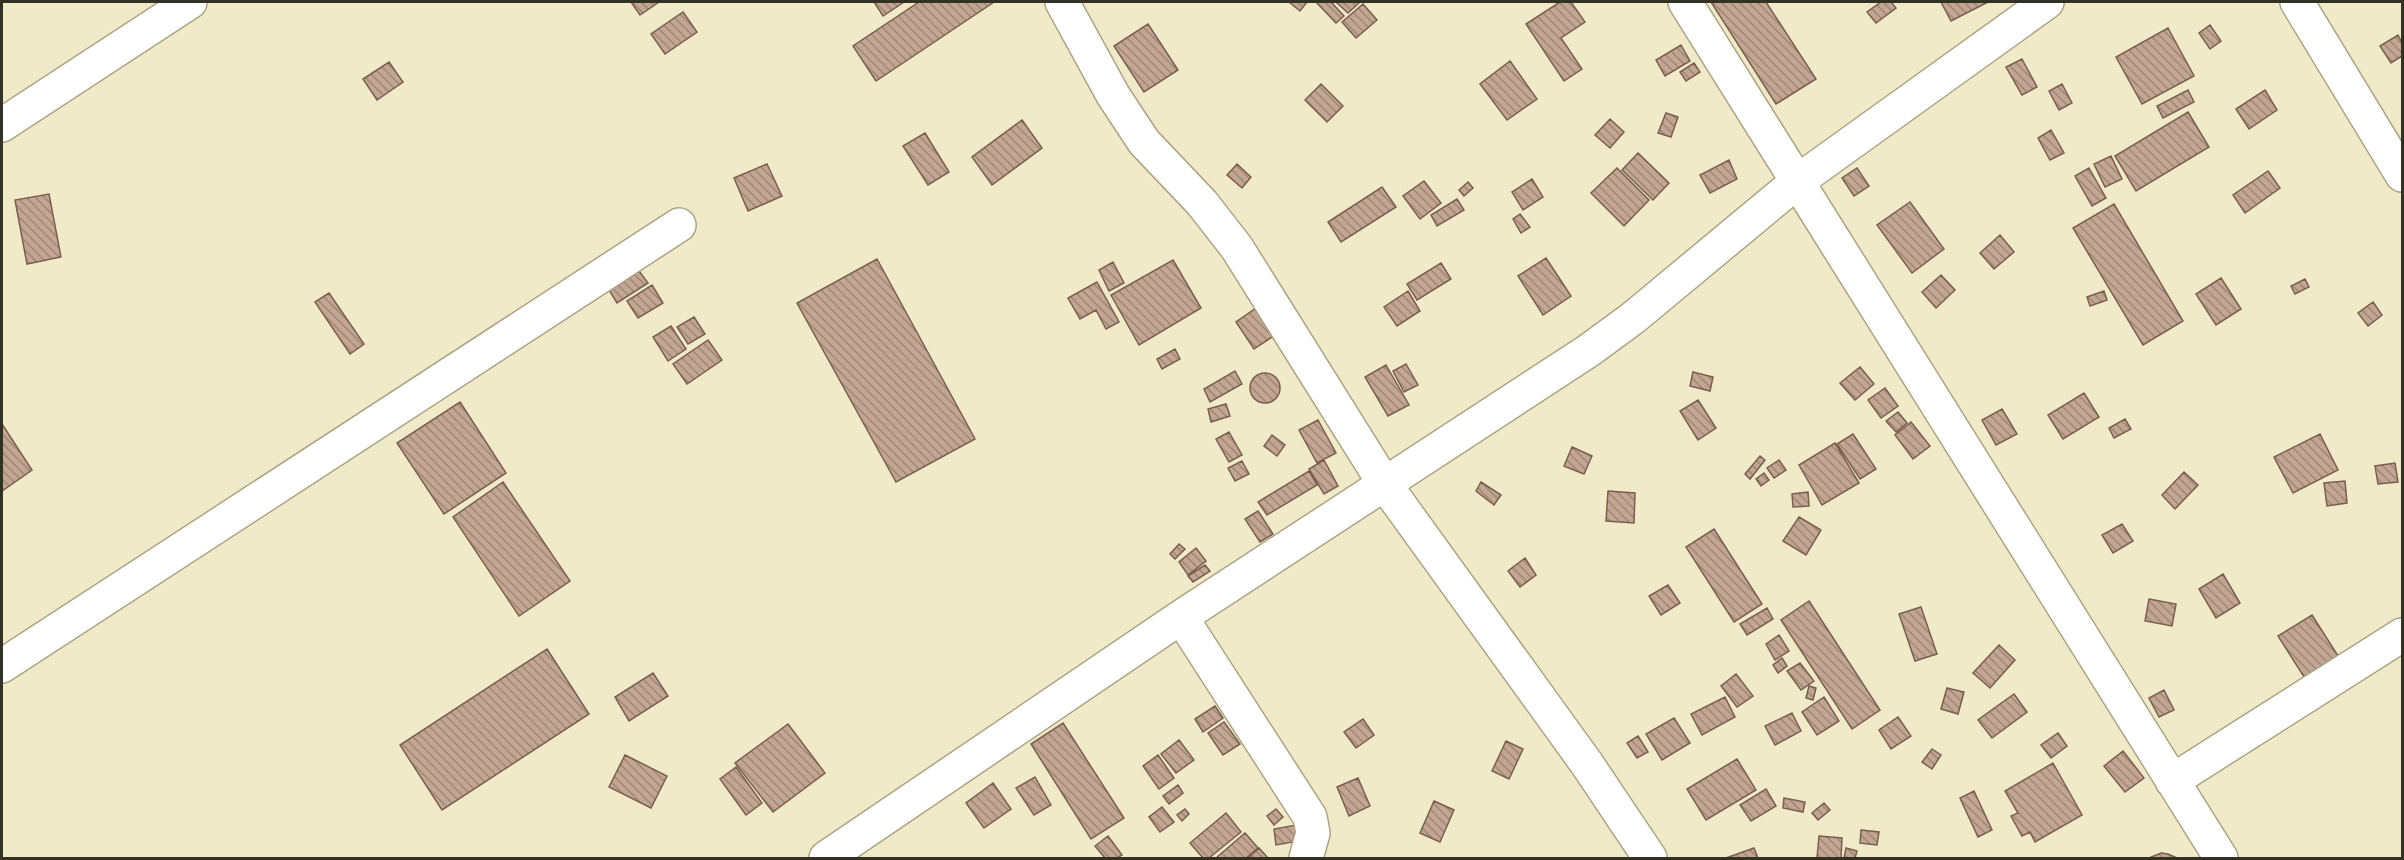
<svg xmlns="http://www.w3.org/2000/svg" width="2404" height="860" viewBox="0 0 2404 860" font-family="'PT Sans Narrow',sans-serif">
<defs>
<pattern id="building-back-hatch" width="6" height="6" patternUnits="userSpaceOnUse" patternTransform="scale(1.5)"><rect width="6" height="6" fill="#c3a593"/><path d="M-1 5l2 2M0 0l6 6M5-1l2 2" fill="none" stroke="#9f8778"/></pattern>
</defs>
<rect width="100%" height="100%" fill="#f0eac9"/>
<path fill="url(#building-back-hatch)" stroke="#7a5f4e" stroke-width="1.5" d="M631,2h28l-19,13z
M874,2h30l-21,14z
M919,2h75l-118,79 -23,-35z
M1289,2h18l-7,9z
M1316,2h15l13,14 -8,7z
M1336,2h24l-12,11z
M1560,2h11l14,20 -24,16 21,31 -18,12 -38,-57z
M1711,2h55l50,77 -40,25z
M1881,2h10l5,6 -20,15 -9,-11z
M1941,2h47l-37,19z
M1363,4l14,16 -21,18 -14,-16z
M683,12l14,20 -32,22 -14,-20z
M1148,24l30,46 -34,22 -30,-46z
M2210,25l11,16 -11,8 -11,-16z
M2168,28l26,48 -52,28 -26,-47z
M2398,35l4,8v13l-11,7 -11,-17z
M1681,45l9,16 -25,15 -9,-16z
M2022,59l15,28 -15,8 -16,-28z
M1510,61l27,38 -30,21 -27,-36z
M389,62l14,20 -26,18 -14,-21z
M1694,63l6,9 -14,9 -6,-9z
M1321,84l22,22 -16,16 -22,-22z
M2062,84l10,19 -13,7 -10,-19z
M2188,90l6,12 -31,16 -6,-12z
M2265,90l12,20 -28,19 -13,-20z
M2188,112l21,35 -73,44 -21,-35z
M1666,113l12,4 -7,20 -13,-4z
M1610,119l14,13 -14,16 -15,-13z
M1022,120l20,28 -50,37 -20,-28z
M2051,130l13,23 -14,7 -12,-22z
M925,133l24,39 -21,13 -25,-39z
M1638,153l31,30 -16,17 -31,-30z
M2111,156l11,23 -17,8 -11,-23z
M1729,160l8,19 -27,14 -10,-18z
M767,164l15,32 -34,15 -14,-33z
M1237,164l14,13 -9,11 -15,-13z
M1617,168l32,32 -25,26 -33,-33z
M1857,168l12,18 -15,10 -12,-18z
M2089,168l17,30 -14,8 -17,-30z
M2268,171l12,17 -35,25 -12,-18z
M1532,179l11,18 -20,13 -11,-18z
M1424,181l17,22 -21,16 -17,-23z
M1468,182l5,6 -9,8 -5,-6z
M1382,187l14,20 -55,35 -13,-20z
M49,194l12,63 -34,7 -12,-64z
M1457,199l7,11 -27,16 -6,-11z
M1910,202l34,47 -32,24 -35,-48z
M2114,204l69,117 -40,24 -70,-117z
M1520,214l10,13 -9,6 -8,-14z
M2000,235l14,17 -20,17 -14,-16z
M1546,258l25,38 -28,19 -25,-39z
M877,259l98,180 -79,43 -99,-179z
M1173,260l28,48 -62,37 -28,-50z
M1113,262l11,21 -15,8 -10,-21z
M1441,263l10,16 -34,21 -10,-16z
M639,271l9,12 -31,20 -8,-13z
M1941,275l14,15 -19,18 -14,-16z
M2221,278l20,31 -25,16 -20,-31z
M2305,279l4,8 -14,7 -4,-8z
M1097,282l22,40 -13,7 -10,-19 -16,9 -12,-21z
M652,285l11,18 -25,15 -11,-17z
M1408,291l12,20 -23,15 -13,-19z
M2104,291l3,9 -17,6 -3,-9z
M329,293l35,51 -14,10 -35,-52z
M2373,302l9,13 -14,11 -10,-13z
M1256,308l19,27 -21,14 -18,-27z
M694,317l11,17 -17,10 -11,-17z
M671,326l15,23 -18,12 -15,-24z
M708,340l14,20 -35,24 -14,-20z
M1175,349l5,10 -18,10 -5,-10z
M1406,364l12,21 -14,7 -11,-21z
M1386,365l23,40 -21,11 -23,-39z
M1860,367l14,17 -19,16 -15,-17z
M1235,371l7,13 -32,18 -6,-13z
M1693,372l20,5 -3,14 -20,-5z
M1250 388a15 15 0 1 1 30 0a15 15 0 1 1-30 0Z
M1885,388l13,18 -17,12 -13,-18z
M2084,393l15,24 -36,22 -15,-24z
M1698,400l18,28 -18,12 -18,-29z
M460,402l46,71 -62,41 -47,-71z
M1226,404l4,12 -19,6 -3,-13z
M2002,409l15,25 -21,11 -14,-25z
M1898,412l9,11 -11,9 -10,-11z
M2125,419l6,10 -17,9 -5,-10z
M1318,420l18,33 -19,10 -18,-33z
M1911,422l19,24 -17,13 -18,-24z
M2,424l30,46 -30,21z
M1229,432l13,23 -13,7 -13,-23z
M1853,434l23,35 -16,10 -23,-35z
M2320,434l18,36 -45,23 -19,-36z
M1272,435l13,10 -8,11 -13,-10z
M1835,443l24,40 -37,22 -23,-40z
M1572,447l20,9 -8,18 -20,-8z
M1760,456l5,4 -15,19 -5,-5z
M1324,460l14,26 -14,8 -15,-25z
M1779,460l7,10 -12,8 -7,-10z
M1242,461l7,13 -14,7 -7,-13z
M2395,463l3,19 -20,2 -3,-18z
M1309,471l8,14 -50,30 -9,-13z
M2184,472l14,13 -23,24 -13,-14z
M1764,473l5,7 -8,6 -5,-7z
M2345,481l2,22 -20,3 -3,-23z
M503,482l67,99 -51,35 -66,-99z
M1481,482l20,13 -7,10 -18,-14z
M1608,491l27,2 -1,30 -28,-2z
M1808,492l1,14 -16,1 -1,-13z
M1258,511l15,23 -13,8 -15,-23z
M1799,517l22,13 -15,25 -23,-14z
M2122,524l11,17 -20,12 -11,-18z
M1714,529l48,75 -28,18 -48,-75z
M1179,544l6,5 -10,10 -5,-5z
M1196,548l10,13 -18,14 -9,-13z
M1525,558l11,17 -16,12 -12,-16z
M1205,565l5,6 -17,11 -5,-6z
M2223,574l17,29 -24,15 -17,-29z
M1668,585l12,18 -19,12 -12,-19z
M2149,599l27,5 -4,22 -27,-5z
M1809,601l71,109 -28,19 -71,-109z
M1921,607l16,47 -22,7 -16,-47z
M1767,608l6,11 -26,16 -7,-11z
M2312,615l28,44 -34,21 -28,-44z
M1779,635l10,16 -14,9 -9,-16z
M1999,645l16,15 -25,28 -17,-15z
M547,649l42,65 -147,96 -42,-65z
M1782,658l5,8 -9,7 -5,-8z
M1800,663l14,18 -13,9 -14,-19z
M653,673l15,23 -39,25 -14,-24z
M1736,674l17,22 -16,11 -16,-21z
M1809,686l7,2 -3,12 -7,-2z
M1947,688l17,4 -6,22 -17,-5z
M2164,690l10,20 -15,7 -10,-19z
M2014,694l13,18 -35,26 -14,-18z
M1725,697l10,20 -33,18 -11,-21z
M1824,697l15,24 -22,14 -15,-23z
M1215,706l8,12 -20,14 -8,-13z
M1792,713l9,18 -26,14 -10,-19z
M1898,717l13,19 -20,13 -12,-19z
M1674,718l16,25 -28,17 -16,-26z
M1363,719l11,16 -18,13 -12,-16z
M1224,722l16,22 -17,11 -15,-22z
M1063,723l61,95 -33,21 -60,-95z
M788,724l37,49 -52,39 -38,-49z
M2058,733l9,13 -16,12 -10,-13z
M1638,736l10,16 -11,6 -10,-15z
M1179,740l15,20 -18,13 -15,-19z
M1506,741l17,8 -14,30 -17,-8z
M1932,749l9,6 -9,14 -10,-7z
M2123,751l21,27 -19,14 -21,-26z
M625,755l42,21 -16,32 -42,-21z
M1158,755l16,23 -15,11 -16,-23z
M1737,759l19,31 -50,30 -19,-31z
M2053,763l29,52 -47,27 -5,-10 -8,4 -11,-20 7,-3 -13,-22z
M736,767l26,36 -16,12 -26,-36z
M1035,777l16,28 -17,10 -18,-27z
M1358,778l12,28 -21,10 -12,-29z
M993,783l18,26 -27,19 -18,-25z
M1178,785l5,8 -14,11 -6,-8z
M1766,789l10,17 -25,15 -11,-16z
M1974,791l18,39 -14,7 -18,-39z
M1784,798l21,4 -2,10 -20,-4z
M1434,801l20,9 -14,32 -20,-9z
M1824,803l6,7 -12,10 -6,-7z
M1162,807l12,15 -14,10 -11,-15z
M1185,809l4,5 -7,7 -5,-6z
M1276,809l7,8 -9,8 -7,-9z
M1226,813l15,19 -32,26h-6l-13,-15z
M1296,825l3,16 -23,4 -2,-16z
M1861,830l18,2 -2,13 -17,-2z
M1245,833l13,15 -12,10h-30z
M1108,836l14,19 -5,3h-12l-10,-12z
M1819,836l23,2 -1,20h-24z
M1259,848l9,10h-20z
M1754,848l4,10h-32z
M1846,848l11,3 -2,7h-11z
M2161,853l7,1 9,4h-28z"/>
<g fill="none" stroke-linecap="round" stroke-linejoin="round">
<g stroke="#aba586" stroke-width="36">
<path id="minor" d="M1062,2l51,93 31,47 58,61 35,45 147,235 203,281 63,94
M1685,2l536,856
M2297,2l105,173
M2,125l188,-123
M1181,617l129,200 3,16 -7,25
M2,666l677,-441
M2172,781l230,-146
M826,858l355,-241 407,-266 45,-33 165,-137 249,-179"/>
</g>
<use href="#minor" stroke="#fff" stroke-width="33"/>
</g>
<rect width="2404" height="860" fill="none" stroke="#333124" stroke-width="6"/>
</svg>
